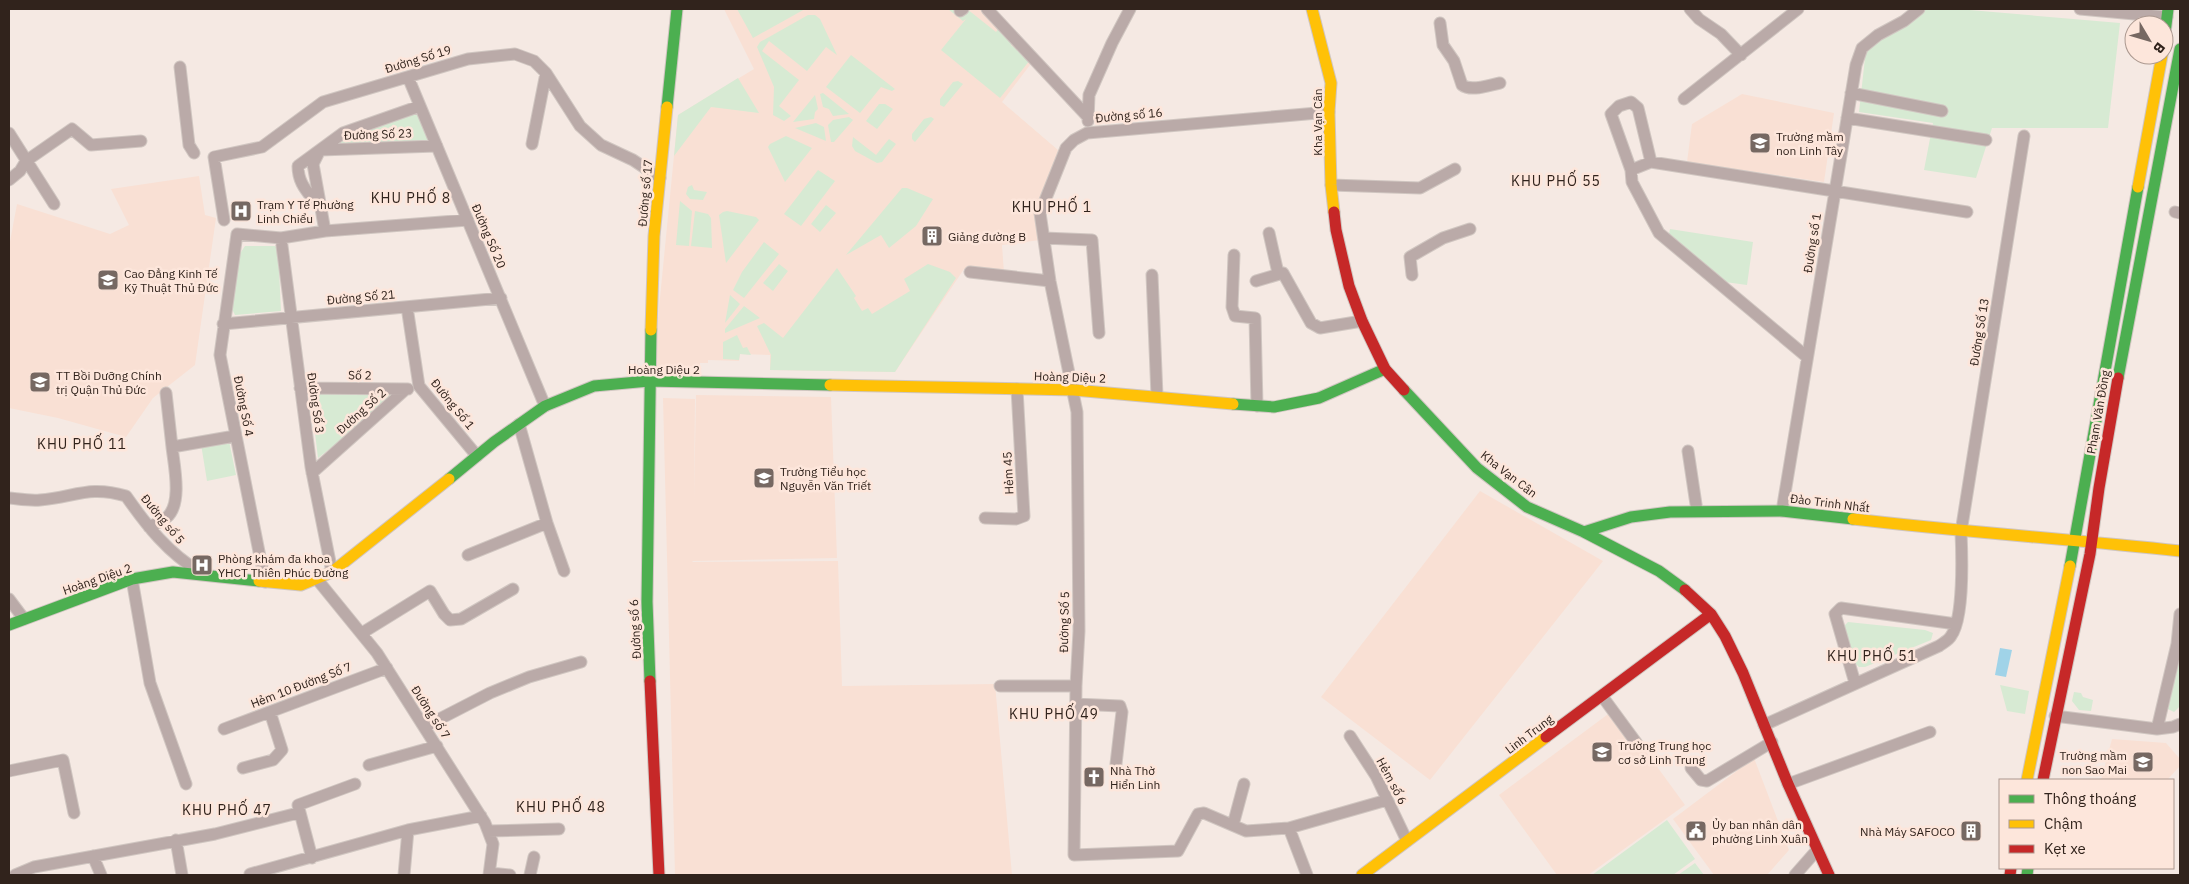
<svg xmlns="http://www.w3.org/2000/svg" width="2189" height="884" viewBox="0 0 2189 884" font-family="'IBM Plex Sans',sans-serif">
<rect width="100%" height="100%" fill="#f5e9e3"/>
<path fill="#f9e0d4" d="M724,9h230l7,5 6,-5h17l49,52 -31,41 56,48 -20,67 2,23 -38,5 2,28 -40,-4 -69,103 -125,-2v-15l-30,-1 -1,7 -31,-1v3h-8v7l-47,-1 25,-254 76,-46z
M1742,94l92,19 -10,69 -137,-20 5,-38z
M199,176l6,39 11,3 -21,147 -42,33 -27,39 -68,-19 -49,-10v-161l8,-43 93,30 19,-9 -18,-36z
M696,395l135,2 6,161 -144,3 -1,1 146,-1 4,125 153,-2 17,191h-337l-12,-477 32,1 -1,102z
M1480,491l123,70 -173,219 -109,-83z
M1615,709l70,96 -97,70h-31l-58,-80z
M2112,739l54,4 14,16v7l-13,14h-66z
M1754,758l35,92 -22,25h-53l-41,-56z"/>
<path fill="#d7ead3" d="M737,9h68l-52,29z
M948,9h6l7,5 6,-5 29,23 4,-5 14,14 -3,4 19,15 -30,38 -59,-48 25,-31 -3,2z
M1925,9h33l162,14 -12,105h-116l-16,50 -52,-8 9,-47 -74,-11 7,-63z
M808,15h7l5,4 17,36 -11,-8 -19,24 -38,-30 -7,10 37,29 -20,26 12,10 -7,5 -11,-6 1,-28 -17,-40 3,-5z
M851,55l44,34 -3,2 -11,-4 -21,26 -34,-26z
M738,78l21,35 -48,-6 -37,49 4,-41z
M958,81l5,3 -19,23 -4,-2v-6l13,-17z
M823,93l26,21 -16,2 -4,-7 -6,-2 -3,-13z
M815,95l3,14 -3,3 -1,7 -21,3z
M879,104h6l8,5 -16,20 -11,-8z
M418,112l14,30 -105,5 18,-12z
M849,117l4,3 -19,22h-3l-3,-17 5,-5z
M931,117l3,2 -19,23 -3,-3v-5l12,-15z
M816,123l8,4 2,14 -31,-13z
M786,136l26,12 -27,34 -17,-35 2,-3z
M853,137l23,18 13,-16 7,5 -14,18 -5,1 -22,-12 -3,-5z
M818,170l17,11 -34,45 -17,-12z
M692,185l2,5 13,2 -4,8 -13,-1 -4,-5 2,-7z
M902,188h5l26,11 -17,27 -27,22 -8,-13 -35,20z
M680,201l12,10 -3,35 -13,-1z
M826,205l10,8 -16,19 -9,-8z
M695,211l13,3 3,4 1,30 -21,-2z
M727,211l29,6 3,3 -33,43 -7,-48 4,-3z
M1670,229l83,13 -6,43 -22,-3 -56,-48z
M764,242l15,12 -35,44 -11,-8 9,-18z
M245,246h30l3,3 3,62 -46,4 -4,-8 8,-52z
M779,264l9,7 -15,20 -10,-8z
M928,264l22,8 6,6 -61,94 -125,-2 1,-15 -14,-29 7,-3 19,15 54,-70 19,28 -2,2 8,13 6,-3 4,6 38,-23 -6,-12z
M730,295l10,9 -15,19z
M744,306l16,12 -35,15v-4z
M737,335l6,13 4,-1 4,8 -11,-1 -1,6 -16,-1v-17z
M405,390l-87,68 -8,-67z
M229,441l7,34 -29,6 -6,-37z
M1848,622l77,8 8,3 -2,7 -66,27h-6l-5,-5 -11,-35z
M2180,657v49l-6,6 -6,-3z
M2000,685l29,6 -4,23 -18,-3z
M2074,692l7,1 2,4 10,3 -2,11 -12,-1 -7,-9z
M1667,820l28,39 -22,16h-81z
M1695,863l9,12h-26z"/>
<path fill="#a0d3e8" d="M2000,648l12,2 -6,27 -11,-2z"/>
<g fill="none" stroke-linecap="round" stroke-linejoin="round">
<g stroke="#d0c6c1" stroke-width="13">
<path id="street" d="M987,9l101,108
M1690,9l9,10 22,15 20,21
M2080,9l87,8
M960,11l3,-2
M1440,23l3,22 11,16 8,24c9,7 27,0 38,-2
M180,67l9,78 5,8
M408,77l137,329
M1851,93l91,18
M1684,99l114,-90
M1329,112l-242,21 -13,7 -8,8 -26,65 10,68 27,131 2,219 -3,55 -2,169 104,-4 20,-37 6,-1 42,18 43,-3 98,-28
M1847,118l139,22
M1088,121l1,-26 23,-52 18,-34
M9,133l45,71
M532,144l14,-71
M1631,170l-20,-56 8,-8 12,-4 7,6 13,54
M9,180l11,-9 6,-10 46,-32 19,16 50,-4
M1331,185l89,3 35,-19
M319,199l-7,-1c-8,-10 -14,-18 -14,-32l45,-33 77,-27
M2175,212l5,1
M224,220l-10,-63 48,-10 61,-45 145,-43 47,-5 19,7 12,12 34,53 21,19 32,15 27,18
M325,231l-12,-67 7,-14 117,-4
M1269,233l9,40
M281,238l30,229 21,105
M1044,238l48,2 7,93
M1234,255l-2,52 3,9 20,2 2,88
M970,272l80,9
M1152,275l5,121
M1412,275l-2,-18 33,-19 27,-9
M1256,281l27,-8 28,50 9,5 42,-7
M407,307l12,79 58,70
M223,324l278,-26
M1807,357l-148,-124 -27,-51 -1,-12 20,-8 316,50
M300,388l108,1
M166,393l6,54
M519,424l28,99 17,48
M1688,451l9,60
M312,473l93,-83
M9,498c10,1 21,3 31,2 35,-3 49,-15 86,-4 21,30 42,57 74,76
M1782,511l74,-446 6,-17 16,-13 26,-14 15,-12
M985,518l31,1 8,-3 -7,-127
M149,527c6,-3 12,-5 17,-9 17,-13 8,-53 6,-71l63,-11
M468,555l79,-32
M316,578l61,75 108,170 8,21 -4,31
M132,579l18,104 36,101
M265,582l-45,-227 17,-121 44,4 44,-7 143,-11
M9,599l15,20
M362,633l68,-42 14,23 6,6 11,-1 52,-30
M1855,683l-20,-69 6,-6 115,16
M1000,686h76
M1602,696l36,49
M1076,704l44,2 2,6 -6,52
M2055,716l102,13 16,-2 7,-3
M1764,725l175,-79c4,-3 10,-6 12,-10 13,-17 11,-82 10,-104l63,-396
M424,727l66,-34 39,-16 52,-15
M224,729l163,-61
M2157,729l20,-85 3,-30
M1350,736l26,40 31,65
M369,765l68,-19
M243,768l30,-8 9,-10 -12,-38
M1691,768l10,12 6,1 65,-39
M9,771l54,-11 11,53
M1788,784l142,-52
M1233,825l11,-41
M1289,828l18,47
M488,831l71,-2
M176,840l6,35
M93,856l8,19
M312,858l-14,-53 57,-21
M490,873l20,2
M250,874l158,-44 73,-14
M15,875l19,-8 181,-33 83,-21
M404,875l4,-45
M530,875l4,-18
M1795,875l22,-25"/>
</g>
<g stroke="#d0c6c1" stroke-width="13">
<path id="fast" d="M2164,41l4,-32
M667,107l10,-98
M2118,378l62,-329
M1404,390l73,78 50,39 57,25 75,39 26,19
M1233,404l41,3 45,-9 66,-29
M449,479l45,-37 51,-36 49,-20 55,-5 181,4
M1584,532l47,-15 39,-5 112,-1 71,8
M2070,566l68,-379
M9,625l123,-46 41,-7 86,9
M650,681l-3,-79 4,-272
M2027,875l1,-7"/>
</g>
<g stroke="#d0c6c1" stroke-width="13">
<path id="slow" d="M1312,9l19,74 -2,29 2,73 3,27
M2138,187l24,-132
M651,330l3,-94 13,-129
M830,385l244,5 159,14
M1853,519c109,13 218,20 327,32
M259,581l42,4 31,-13 117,-93
M2027,780l43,-214
M1362,875l184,-138"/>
</g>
<g stroke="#d0c6c1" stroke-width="13">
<path id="jam" d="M1334,212l2,18 13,56 13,35 23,48 19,21
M1685,590l26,24 14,22 18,37 45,111 41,91
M650,681l9,194
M1546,737l165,-123
M2043,780l47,-226 9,-66 19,-110
M2010,875l1,-7"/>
</g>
<use href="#street" stroke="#baaaa8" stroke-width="11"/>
<use href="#fast" stroke="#4caf50" stroke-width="11"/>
<use href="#slow" stroke="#ffc107" stroke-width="11"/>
<use href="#jam" stroke="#c62828" stroke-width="11"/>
</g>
<defs>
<g id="school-square" transform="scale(1.125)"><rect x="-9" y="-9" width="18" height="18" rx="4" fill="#766862" stroke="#fde6db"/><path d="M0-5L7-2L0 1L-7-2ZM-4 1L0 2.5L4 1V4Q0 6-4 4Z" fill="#fff"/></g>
<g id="hospital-square" transform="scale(1.125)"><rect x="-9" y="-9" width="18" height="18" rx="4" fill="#766862" stroke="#fde6db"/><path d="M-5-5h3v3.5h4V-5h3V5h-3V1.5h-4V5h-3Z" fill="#fff"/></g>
<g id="building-square" transform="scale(1.125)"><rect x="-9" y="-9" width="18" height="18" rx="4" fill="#766862" stroke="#fde6db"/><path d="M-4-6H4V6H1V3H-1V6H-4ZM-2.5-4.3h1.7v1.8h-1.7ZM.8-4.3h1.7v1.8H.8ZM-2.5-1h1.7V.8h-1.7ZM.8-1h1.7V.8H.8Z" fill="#fff"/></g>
<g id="church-square" transform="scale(1.125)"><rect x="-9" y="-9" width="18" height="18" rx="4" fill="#766862" stroke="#fde6db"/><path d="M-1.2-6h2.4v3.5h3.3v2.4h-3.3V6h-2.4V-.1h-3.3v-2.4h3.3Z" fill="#fff"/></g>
<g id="civic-square" transform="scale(1.125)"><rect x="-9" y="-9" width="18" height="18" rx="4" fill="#766862" stroke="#fde6db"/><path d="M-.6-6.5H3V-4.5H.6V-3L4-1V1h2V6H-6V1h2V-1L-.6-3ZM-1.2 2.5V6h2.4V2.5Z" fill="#fff"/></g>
</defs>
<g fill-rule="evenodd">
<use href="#school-square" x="1760" y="143"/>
<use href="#hospital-square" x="241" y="211"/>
<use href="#building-square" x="932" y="236"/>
<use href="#school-square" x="108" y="280"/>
<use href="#school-square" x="40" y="382"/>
<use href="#school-square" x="764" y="478"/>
<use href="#hospital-square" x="202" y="565"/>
<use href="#school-square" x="1602" y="752"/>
<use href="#school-square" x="2143" y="762"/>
<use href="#church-square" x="1094" y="777"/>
<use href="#civic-square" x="1696" y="831"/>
<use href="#building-square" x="1971" y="831"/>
</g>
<g text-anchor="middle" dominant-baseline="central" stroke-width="5" stroke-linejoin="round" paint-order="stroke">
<g font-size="12" fill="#31231c" stroke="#fde6db">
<text transform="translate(418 59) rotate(-17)">Đường Số 19</text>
<text transform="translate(1129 115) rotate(-5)">Đường số 16</text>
<text transform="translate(1317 122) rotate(-90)">Kha Vạn Cân</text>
<text transform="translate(378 134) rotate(-2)">Đường Số 23</text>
<text transform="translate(645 193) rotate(-85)">Đường số 17</text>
<text transform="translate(489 236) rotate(67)">Đường Số 20</text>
<text transform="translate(1812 243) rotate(-81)">Đường số 1</text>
<text transform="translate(361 297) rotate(-5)">Đường Số 21</text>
<text transform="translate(1979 332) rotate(-81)">Đường Số 13</text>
<text x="664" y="369">Hoàng Diệu 2</text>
<text transform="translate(360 375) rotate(1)">Số 2</text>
<text transform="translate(1070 377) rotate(2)">Hoàng Diệu 2</text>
<text transform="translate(316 403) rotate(82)">Đường Số 3</text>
<text transform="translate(453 404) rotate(51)">Đường Số 1</text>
<text transform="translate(244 406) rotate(79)">Đường Số 4</text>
<text transform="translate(361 411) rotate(-42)">Đường Số 2</text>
<text transform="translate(2098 412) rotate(-80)">Phạm Văn Đồng</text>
<text transform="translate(1008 473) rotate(-93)">Hẻm 45</text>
<text transform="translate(1509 474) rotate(38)">Kha Vạn Cân</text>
<text transform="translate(1830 503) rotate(7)">Đào Trinh Nhất</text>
<text transform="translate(163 519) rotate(50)">Đường số 5</text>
<text transform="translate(97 579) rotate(-19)">Hoàng Diệu 2</text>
<text transform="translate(1064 622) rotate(-89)">Đường Số 5</text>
<text transform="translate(635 629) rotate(-93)">Đường số 6</text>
<text transform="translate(301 685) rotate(-21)">Hẻm 10 Đường Số 7</text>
<text transform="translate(431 712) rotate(57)">Đường số 7</text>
<text transform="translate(1529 734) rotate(-37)">Linh Trung</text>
<text transform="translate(1392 781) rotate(62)">Hẻm số 6</text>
</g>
<g font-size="12" fill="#31231c" stroke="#fde6db" text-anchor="start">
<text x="1776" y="136">Trường mầm<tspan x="1776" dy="14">non Linh Tây</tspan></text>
<text x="257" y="204">Trạm Y Tế Phường<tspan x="257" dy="14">Linh Chiểu</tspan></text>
<text x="948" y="236">Giảng đường B</text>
<text x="124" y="273">Cao Đẳng Kinh Tế<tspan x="124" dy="14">Kỹ Thuật Thủ Đức</tspan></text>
<text x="56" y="375">TT Bồi Dưỡng Chính<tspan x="56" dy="14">trị Quận Thủ Đức</tspan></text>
<text x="780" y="471">Trường Tiểu học<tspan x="780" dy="14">Nguyễn Văn Triết</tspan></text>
<text x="218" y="558">Phòng khám đa khoa<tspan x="218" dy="14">YHCT Thiên Phúc Đường</tspan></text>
<text x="1618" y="745">Trường Trung học<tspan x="1618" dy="14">cơ sở Linh Trung</tspan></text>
<text x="2127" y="755" text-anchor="end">Trường mầm<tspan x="2127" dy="14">non Sao Mai</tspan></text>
<text x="1110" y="770">Nhà Thờ<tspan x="1110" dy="14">Hiển Linh</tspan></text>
<text x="1712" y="824">Ủy ban nhân dân<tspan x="1712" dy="14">phường Linh Xuân</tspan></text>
<text x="1955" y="831" text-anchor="end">Nhà Máy SAFOCO</text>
</g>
<g font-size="14" letter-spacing="1" fill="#31231c" stroke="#fde6db">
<text x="1556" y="181">KHU PHỐ 55</text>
<text x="411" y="198">KHU PHỐ 8</text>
<text x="1052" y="207">KHU PHỐ 1</text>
<text x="82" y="444">KHU PHỐ 11</text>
<text x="1872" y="656">KHU PHỐ 51</text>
<text x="1054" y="714">KHU PHỐ 49</text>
<text x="561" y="807">KHU PHỐ 48</text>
<text x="227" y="810">KHU PHỐ 47</text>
</g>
</g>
<rect width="2189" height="884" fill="none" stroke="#31231c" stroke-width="20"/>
<rect x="1999" y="779" width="175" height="90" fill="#fde6db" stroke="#ab988f"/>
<rect x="2009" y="795" width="25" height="8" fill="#4caf50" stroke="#ab988f"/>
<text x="2044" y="804" font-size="15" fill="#31231c">Thông thoáng</text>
<rect x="2009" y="820" width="25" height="8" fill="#ffc107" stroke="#ab988f"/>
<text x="2044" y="829" font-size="15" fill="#31231c">Chậm</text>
<rect x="2009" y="845" width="25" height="8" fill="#c62828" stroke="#ab988f"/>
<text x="2044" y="854" font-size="15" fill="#31231c">Kẹt xe</text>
<g transform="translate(2149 40) rotate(128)"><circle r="24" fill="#fde6db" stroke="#ab988f"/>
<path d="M0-4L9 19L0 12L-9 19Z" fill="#766862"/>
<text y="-8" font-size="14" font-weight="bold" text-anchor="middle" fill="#31231c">B</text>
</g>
</svg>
